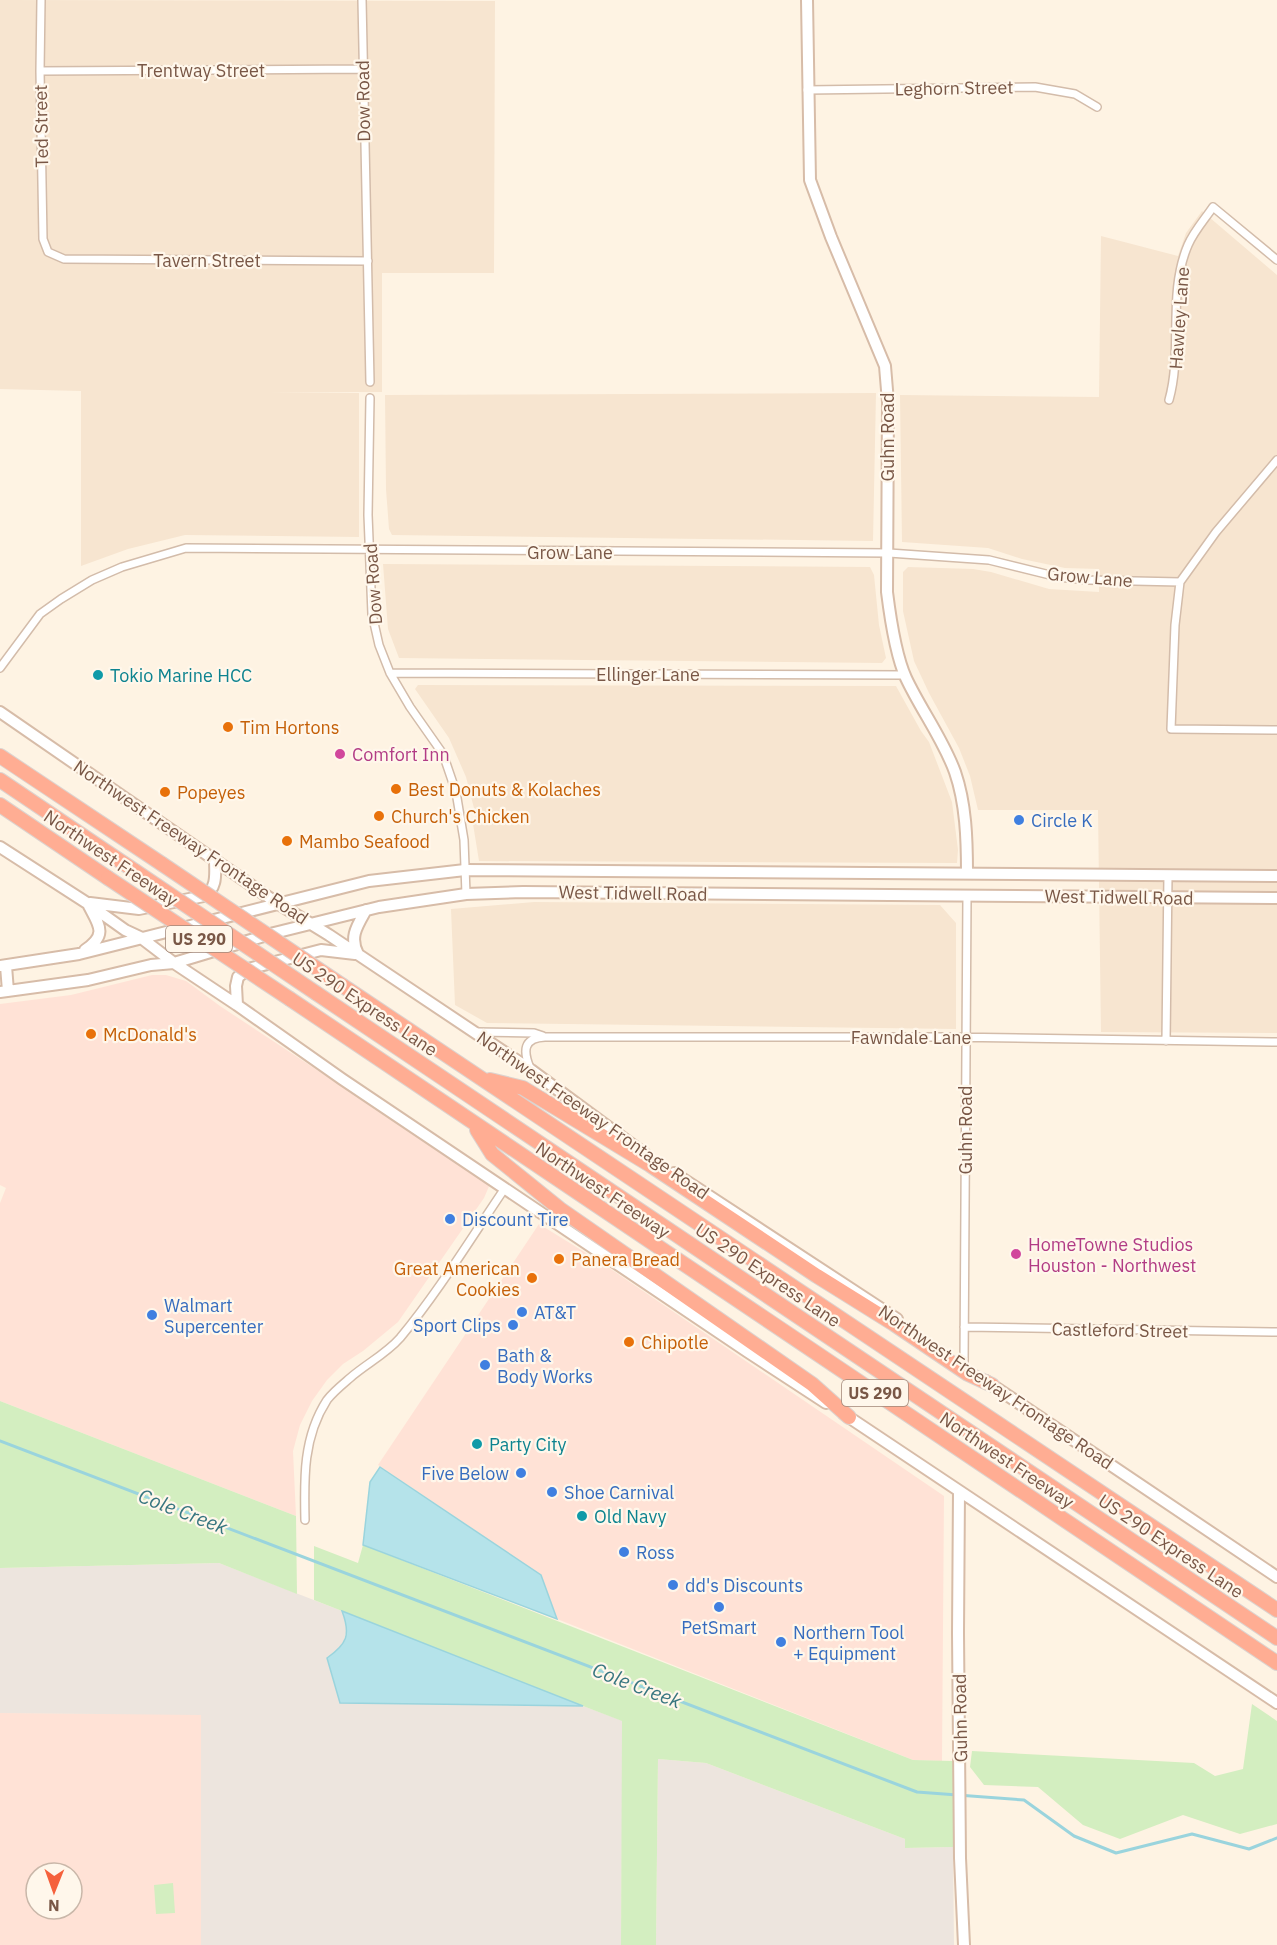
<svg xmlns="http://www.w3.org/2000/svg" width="1277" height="1945" viewBox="0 0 1277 1945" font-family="'IBM Plex Sans',sans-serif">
<rect width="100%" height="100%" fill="#fef3e3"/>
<path fill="#f7e5d0" d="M0,0l495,1 -1,272h-112v119h-112l89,1v144l-174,-2 -57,14 -47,17v-175l-81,-2z
M1202,211l75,64v758l-176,-1 -3,-222h-120l-8,-34 -11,-28 -30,-55 -15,-32 -11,-50v-39l5,-5 65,2 18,3 58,17 50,3v-23l-34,-1 -43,-9 -34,-11 -86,-6 -2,-147 199,2 2,-161 77,20 8,-23z
M876,393l-3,148 -481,-6 -3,-6 -3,-40 -1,-94z
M383,564l487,3 4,8 5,50 7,33 -4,5 -483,-5 -11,-29z
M418,685l478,1 25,45 8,11 23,60 6,48 -1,13 -478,-2 -6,-37 3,-8 -10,-39 -17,-39 -34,-49z
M534,902l406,3 16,18v106l-469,-6 -32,-18 -4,-96z"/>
<path fill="#ffe2d6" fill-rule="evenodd" d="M152,975h14l20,6 34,25 270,178 -6,14 -86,124 -35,29 -20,13 -16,16 -15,21 -12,24 -7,26 3,65 -296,-115v-198l6,-15 -6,-3v-181l71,-9z
M539,1224l60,37 345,235 -2,265 -29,-1 -356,-141 -16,-44 -163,-110z
M0,1713l201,1v231h-201zM36,1873h36v36h-36z"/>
<path fill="#ede5de" d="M219,1563l123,48 6,15 -6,21 -2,56 243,3 40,15 -2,224h-420v-230l-201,-2v-145z
M658,1759l48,4 199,76 1,9 47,-1 1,98h-298z"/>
<path fill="#d3eec0" d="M0,1401l296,115 1,78 -78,-31 -219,5z
M363,1545l550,215 40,1v86l-48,1v-9l-199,-76 -48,-4 -2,186h-35l1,-224 -39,-15 -243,-3 -13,-45c20,-14 24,-23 15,-47l-28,-11v-54l44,17z
M1252,1704l25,17v103l-37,10 -57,-19 -63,24 -37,-14 -45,-38 -54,-2 -14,-18 2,-16 222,12 21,13 28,-7z
M173,1883l2,30 -19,1 -2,-29z"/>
<path fill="#b5e3ea" stroke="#9ad4dd" stroke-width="1.5" d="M380,1467l161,108 16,44 -194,-74 7,-63z
M342,1611l241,95 -243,-3 -13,-45c20,-14 24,-23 15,-47z"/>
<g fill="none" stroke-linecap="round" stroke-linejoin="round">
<path stroke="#9ad4dd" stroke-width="3" d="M0,1441l917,351 107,8 50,36 42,17 76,-19 57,15 28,-11"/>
<g stroke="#d3bcaa" stroke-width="10">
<path id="street" d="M41,0l-1,71 3,168 5,13 16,7 304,2
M362,0l8,382
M40,71l322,-2
M807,90l228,-3 40,7 22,13
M370,398l-2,117 4,99 7,31 11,28 20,34 33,47 13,38 8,48 2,54
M1169,400c14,-50 -2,-106 19,-155 6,-14 17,-26 25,-38l64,53
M1277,460l-61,72 -36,50 -5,43 -4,104 106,1
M0,668l40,-54 21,-15 31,-19 30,-13 64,-19 703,5 100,7 69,17 31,3 91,2
M390,673l515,2
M476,1032l58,1 9,3
M1166,1041l2,-166
M530,1068c-7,-17 -7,-30 15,-31h402l330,5
M964,1327l313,5
M964,1364l3,-468
M305,1520c-1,-42 -2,-83 22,-120 6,-8 16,-16 23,-22 16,-14 36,-24 50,-40 39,-47 71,-100 105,-150"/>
</g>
<g stroke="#d7bca8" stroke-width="14">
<path id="secondary" d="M807,0l3,180 21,57 54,129 3,36 -1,190c3,24 9,64 19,86 15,32 37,61 49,94 11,32 12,67 12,101
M0,712l277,191 52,32 202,135 115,85
M0,847l87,56 38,27 15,7 34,26 63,42 105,74 406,273 78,51
M90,903l49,6 65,-13c14,-8 11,-23 11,-37
M85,950c23,-15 14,-25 4,-44
M358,954c-9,-17 -1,-28 8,-44
M0,966l79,-12 290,-73 96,-11 812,6
M6,966l2,25
M0,992l88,-12 63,-15 23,-2 100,-30 105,-26 87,-13 57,-2 754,6
M237,1005l-1,-19 2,-9 10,-8 73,-19 34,4
M674,1173l223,146
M986,1381l291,196
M844,1414l433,289
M959,1491l-1,142 2,225 4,87"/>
</g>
<g stroke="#dcd3cf" stroke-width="16">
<path id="highway" d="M0,756l162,108
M0,780l135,91
M0,805l108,73
M343,986l934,624
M316,993l961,645
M290,999l987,664
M490,1080l33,8 127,77 167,111 77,48 74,50 24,11
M477,1130l15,24 68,55 252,175 37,33"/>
</g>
<use href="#street" stroke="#fff" stroke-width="7"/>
<use href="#secondary" stroke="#fff" stroke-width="10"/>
<use href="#highway" stroke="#ffad93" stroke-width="14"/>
<g stroke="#dcd3cf" stroke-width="16" stroke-linecap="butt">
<path id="highway-bridge" d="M162,864l181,122
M135,871l181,122
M108,878l182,121"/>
</g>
<use href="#highway-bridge" stroke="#ffad93" stroke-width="14"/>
</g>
<g fill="#0f9aa8" stroke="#fff7eb" stroke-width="2">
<circle cx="98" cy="675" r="6"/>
<circle cx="477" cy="1444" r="6"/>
<circle cx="582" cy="1516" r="6"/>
</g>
<g fill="#e8710a" stroke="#fff7eb" stroke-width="2">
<circle cx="228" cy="727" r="6"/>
<circle cx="396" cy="789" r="6"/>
<circle cx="165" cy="792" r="6"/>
<circle cx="379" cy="816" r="6"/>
<circle cx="287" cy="841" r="6"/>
<circle cx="91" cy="1034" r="6"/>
<circle cx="559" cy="1259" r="6"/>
<circle cx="532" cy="1278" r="6"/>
<circle cx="629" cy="1342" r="6"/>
</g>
<g fill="#d1479c" stroke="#fff7eb" stroke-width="2">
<circle cx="340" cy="754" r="6"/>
<circle cx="1016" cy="1254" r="6"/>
</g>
<g fill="#3f7fe0" stroke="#fff7eb" stroke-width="2">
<circle cx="1019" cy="820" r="6"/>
<circle cx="450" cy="1219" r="6"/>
<circle cx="522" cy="1312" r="6"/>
<circle cx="152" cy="1315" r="6"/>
<circle cx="513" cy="1325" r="6"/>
<circle cx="485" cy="1365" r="6"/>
<circle cx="521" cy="1473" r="6"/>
<circle cx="552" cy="1492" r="6"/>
<circle cx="624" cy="1552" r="6"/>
<circle cx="673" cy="1585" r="6"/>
<circle cx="719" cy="1607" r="6"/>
<circle cx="781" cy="1642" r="6"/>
</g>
<g text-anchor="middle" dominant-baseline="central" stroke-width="4.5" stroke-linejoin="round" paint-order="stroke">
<g fill="#fff7eb" stroke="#a18778" stroke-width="1.5">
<rect x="166" y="926" width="66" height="26" rx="4.5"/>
<rect x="842" y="1380" width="66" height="26" rx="4.5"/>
</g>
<g font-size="16" font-weight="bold" fill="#795746">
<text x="199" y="939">US 290</text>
<text x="875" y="1393">US 290</text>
</g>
<g font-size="18" fill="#795746" stroke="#fff7eb">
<text x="201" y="70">Trentway Street</text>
<text transform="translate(954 88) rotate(-1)">Leghorn Street</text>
<text transform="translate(363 101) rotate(-91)">Dow Road</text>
<text transform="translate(41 126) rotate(-91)">Ted Street</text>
<text x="207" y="260">Tavern Street</text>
<text transform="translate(1179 318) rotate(-86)">Hawley Lane</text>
<text transform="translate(887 437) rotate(-90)">Guhn Road</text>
<text x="570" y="552">Grow Lane</text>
<text transform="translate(1090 577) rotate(5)">Grow Lane</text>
<text transform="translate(373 584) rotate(-94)">Dow Road</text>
<text x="648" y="674">Ellinger Lane</text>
<text transform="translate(191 842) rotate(34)">Northwest Freeway Frontage Road</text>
<text transform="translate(111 858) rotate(34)">Northwest Freeway</text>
<text transform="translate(633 893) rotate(1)">West Tidwell Road</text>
<text transform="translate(1119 897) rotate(1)">West Tidwell Road</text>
<text transform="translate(365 1004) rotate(34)">US 290 Express Lane</text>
<text x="911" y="1037">Fawndale Lane</text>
<text transform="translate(593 1115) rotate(35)">Northwest Freeway Frontage Road</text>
<text transform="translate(965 1130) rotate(-90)">Guhn Road</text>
<text transform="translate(603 1190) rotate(34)">Northwest Freeway</text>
<text transform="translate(768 1275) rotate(34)">US 290 Express Lane</text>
<text transform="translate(1120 1330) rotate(1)">Castleford Street</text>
<text transform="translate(996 1387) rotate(34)">Northwest Freeway Frontage Road</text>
<text transform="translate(1007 1460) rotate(34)">Northwest Freeway</text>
<text transform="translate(1171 1546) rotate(34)">US 290 Express Lane</text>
<text transform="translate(960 1718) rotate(-91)">Guhn Road</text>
</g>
<g font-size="18" fill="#0d838f" stroke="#fff7eb" text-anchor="start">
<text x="110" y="675">Tokio Marine HCC</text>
<text x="489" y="1444">Party City</text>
<text x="594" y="1516">Old Navy</text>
</g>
<g font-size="18" fill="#c56008" stroke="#fff7eb" text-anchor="start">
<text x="240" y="727">Tim Hortons</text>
<text x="408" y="789">Best Donuts &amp; Kolaches</text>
<text x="177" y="792">Popeyes</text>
<text x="391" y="816">Church's Chicken</text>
<text x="299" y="841">Mambo Seafood</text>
<text x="103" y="1034">McDonald's</text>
<text x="571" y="1259">Panera Bread</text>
<text x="520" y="1268" text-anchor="end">Great American<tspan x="520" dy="21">Cookies</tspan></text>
<text x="641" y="1342">Chipotle</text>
</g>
<g font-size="18" fill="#b23c85" stroke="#fff7eb" text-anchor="start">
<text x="352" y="754">Comfort Inn</text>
<text x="1028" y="1244">HomeTowne Studios<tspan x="1028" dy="21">Houston - Northwest</tspan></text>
</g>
<g font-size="18" fill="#366cbe" stroke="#fff7eb" text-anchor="start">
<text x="1031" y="820">Circle K</text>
<text x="462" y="1219">Discount Tire</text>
<text x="164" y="1305">Walmart<tspan x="164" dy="21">Supercenter</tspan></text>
<text x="534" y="1312">AT&amp;T</text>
<text x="501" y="1325" text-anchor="end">Sport Clips</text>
<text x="497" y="1355">Bath &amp;<tspan x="497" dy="21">Body Works</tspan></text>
<text x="509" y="1473" text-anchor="end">Five Below</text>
<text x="564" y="1492">Shoe Carnival</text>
<text x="636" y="1552">Ross</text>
<text x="685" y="1585">dd's Discounts</text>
<text x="719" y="1627" text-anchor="middle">PetSmart</text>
<text x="793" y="1632">Northern Tool<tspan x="793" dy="21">+ Equipment</tspan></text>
</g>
<g font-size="20" font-style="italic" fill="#387680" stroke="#fff7eb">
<text transform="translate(183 1511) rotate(21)">Cole Creek</text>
<text transform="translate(637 1685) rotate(21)">Cole Creek</text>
</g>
</g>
<g transform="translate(54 1891) rotate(181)"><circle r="28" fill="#fff7eb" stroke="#c9b7a9" stroke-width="1.5"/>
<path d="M0-4.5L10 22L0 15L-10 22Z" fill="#f5613c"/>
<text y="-9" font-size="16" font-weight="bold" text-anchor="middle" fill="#795746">N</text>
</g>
</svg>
